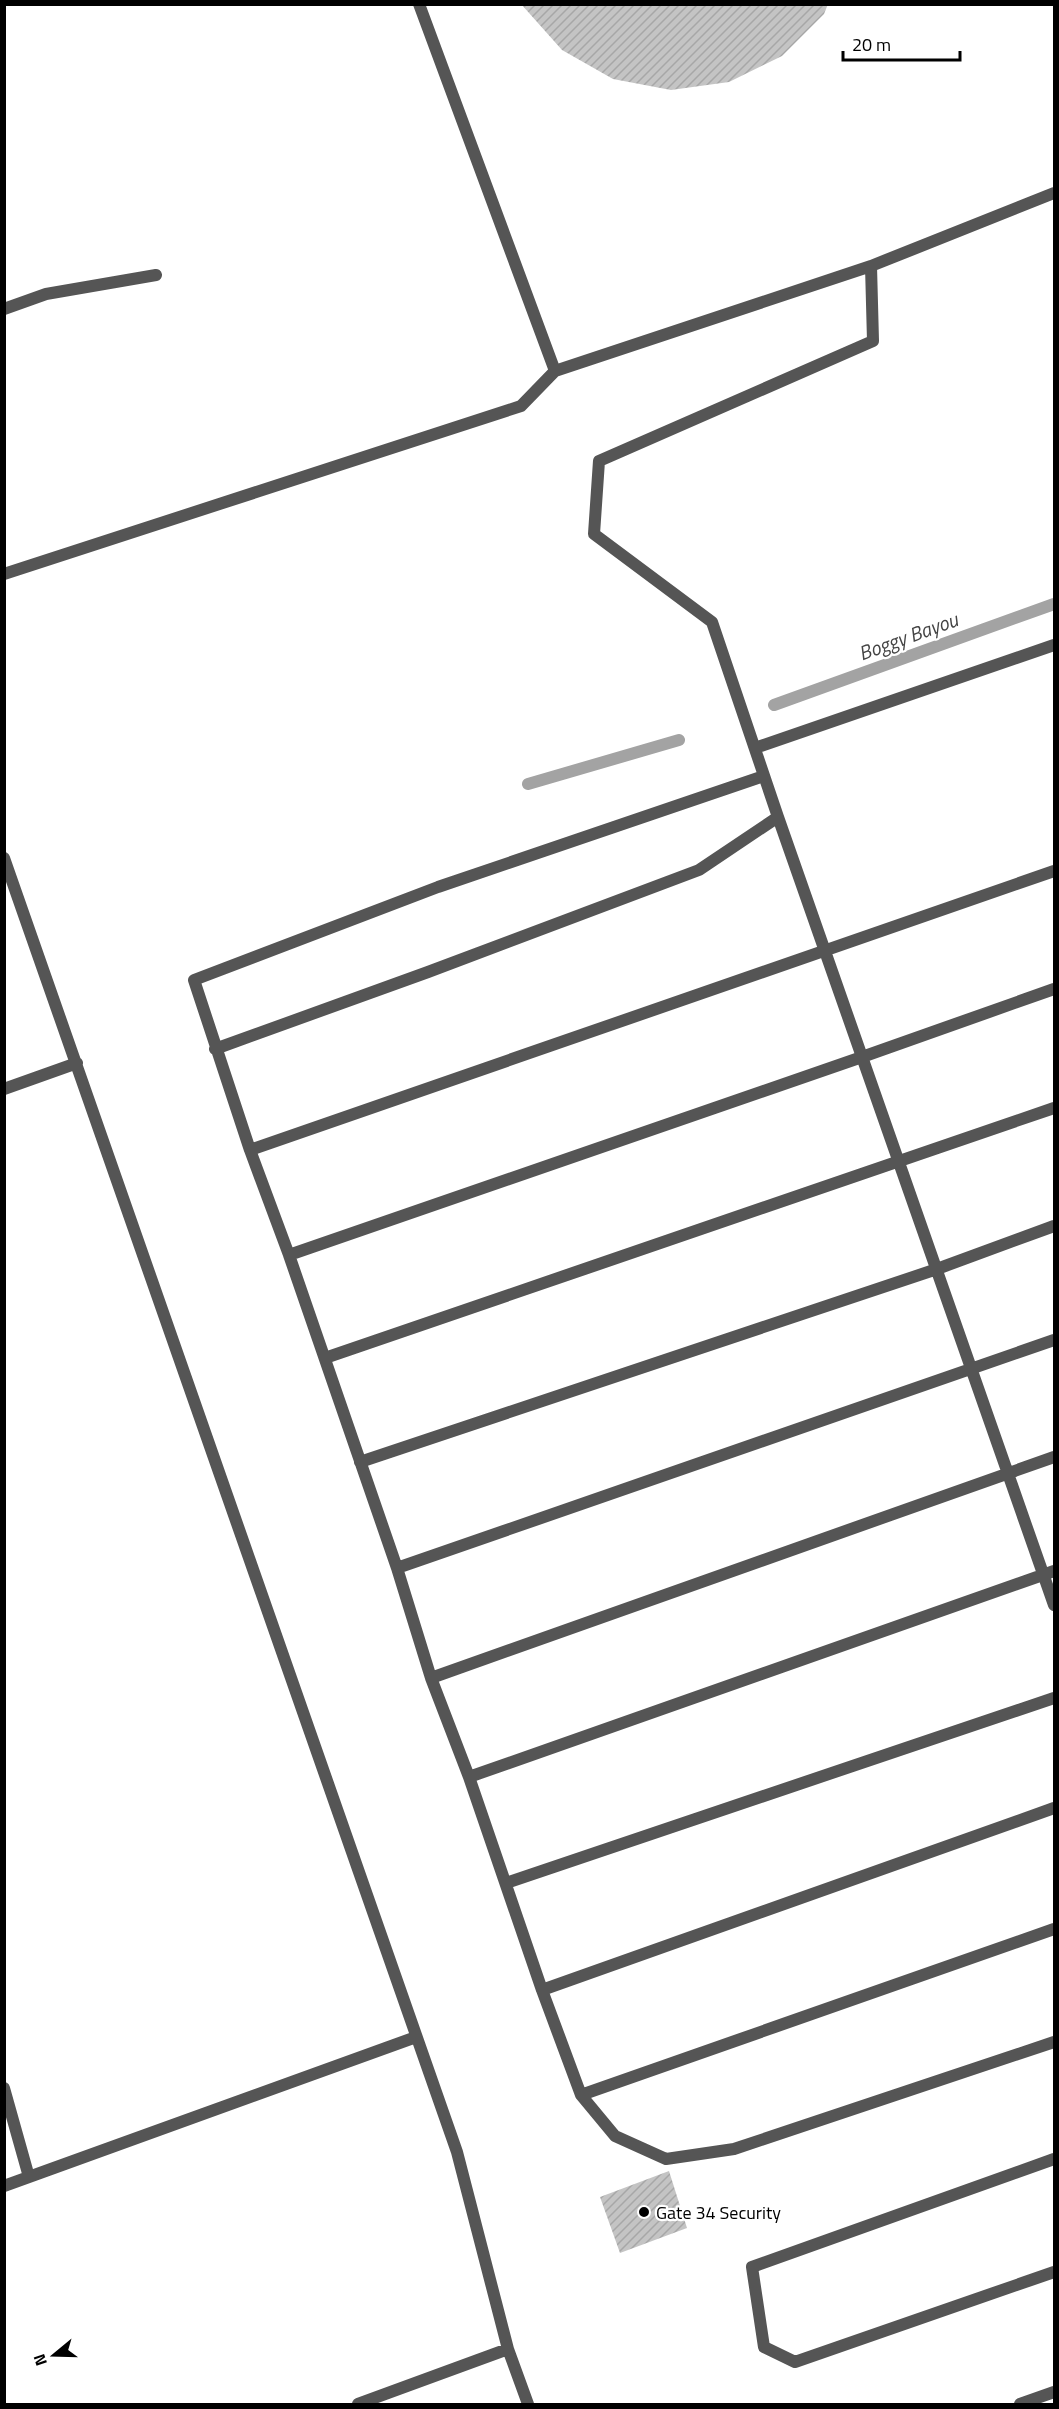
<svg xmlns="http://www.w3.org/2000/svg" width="1059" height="2409" viewBox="0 0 1059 2409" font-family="'Titillium Web',sans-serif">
<defs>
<pattern id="building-hatch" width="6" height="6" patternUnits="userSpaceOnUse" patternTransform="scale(1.5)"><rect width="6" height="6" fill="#c4c4c4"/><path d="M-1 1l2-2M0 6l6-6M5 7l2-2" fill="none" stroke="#a7a7a7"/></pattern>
</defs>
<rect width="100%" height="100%" fill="#fff"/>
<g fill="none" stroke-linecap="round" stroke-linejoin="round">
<path stroke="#a3a3a3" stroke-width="12" d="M774,705l280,-101
M528,784l151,-44"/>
</g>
<path fill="url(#building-hatch)" d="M521,4h307l-4,10 -42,42 -53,26 -58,8 -58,-11 -51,-29z
M669,2171l18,57 -67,25 -20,-56z"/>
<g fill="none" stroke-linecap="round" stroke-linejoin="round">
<path stroke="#555" stroke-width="12" d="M419,4l136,367 316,-105 183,-73
M871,266l2,75 -274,120 -5,73 118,88 66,195 276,788
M4,309l42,-15 110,-19
M4,574l517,-168 34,-35
M755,748l299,-103
M764,776l-326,111 -244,93 56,170 39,105 108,313 34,110 38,99 73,213 39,105 34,41 51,23 68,-10 320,-107
M4,858l453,1294 51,197 20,55
M215,1049l213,-77 271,-102 79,-53
M4,1089l73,-26
M250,1150l804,-279
M289,1255l573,-198 192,-68
M325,1358l729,-250
M360,1462l577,-193 117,-43
M397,1568l657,-228
M431,1678l623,-221
M469,1777l585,-206
M506,1883l548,-185
M542,1990l512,-182
M4,2088l25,89
M581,2095l473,-166
M1054,2159l-302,108 12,80 31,15 259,-90
M4,2186l412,-149
M358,2404l150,-55
M1020,2404l34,-12"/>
</g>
<circle fill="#000" stroke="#fff" stroke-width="2" cx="644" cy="2212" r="6"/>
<g text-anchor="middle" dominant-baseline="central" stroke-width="4.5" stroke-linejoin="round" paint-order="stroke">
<g font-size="18" fill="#000" stroke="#fff" text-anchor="start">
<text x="656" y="2212">Gate 34 Security</text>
</g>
<g font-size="20" font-style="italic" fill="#444" stroke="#fff">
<text transform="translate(908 636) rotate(-20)">Boggy Bayou</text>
</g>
</g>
<rect width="1059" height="2409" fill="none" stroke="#000000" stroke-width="12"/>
<g transform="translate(54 2355) rotate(251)" stroke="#ffffff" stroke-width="4.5" paint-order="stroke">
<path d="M0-4.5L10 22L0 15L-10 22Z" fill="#000000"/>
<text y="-9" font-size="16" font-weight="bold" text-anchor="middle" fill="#000000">N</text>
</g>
<path d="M843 51v9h117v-9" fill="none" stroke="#000000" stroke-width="3"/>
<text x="852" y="51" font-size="18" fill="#000000" stroke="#ffffff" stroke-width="4.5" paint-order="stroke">20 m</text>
</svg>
